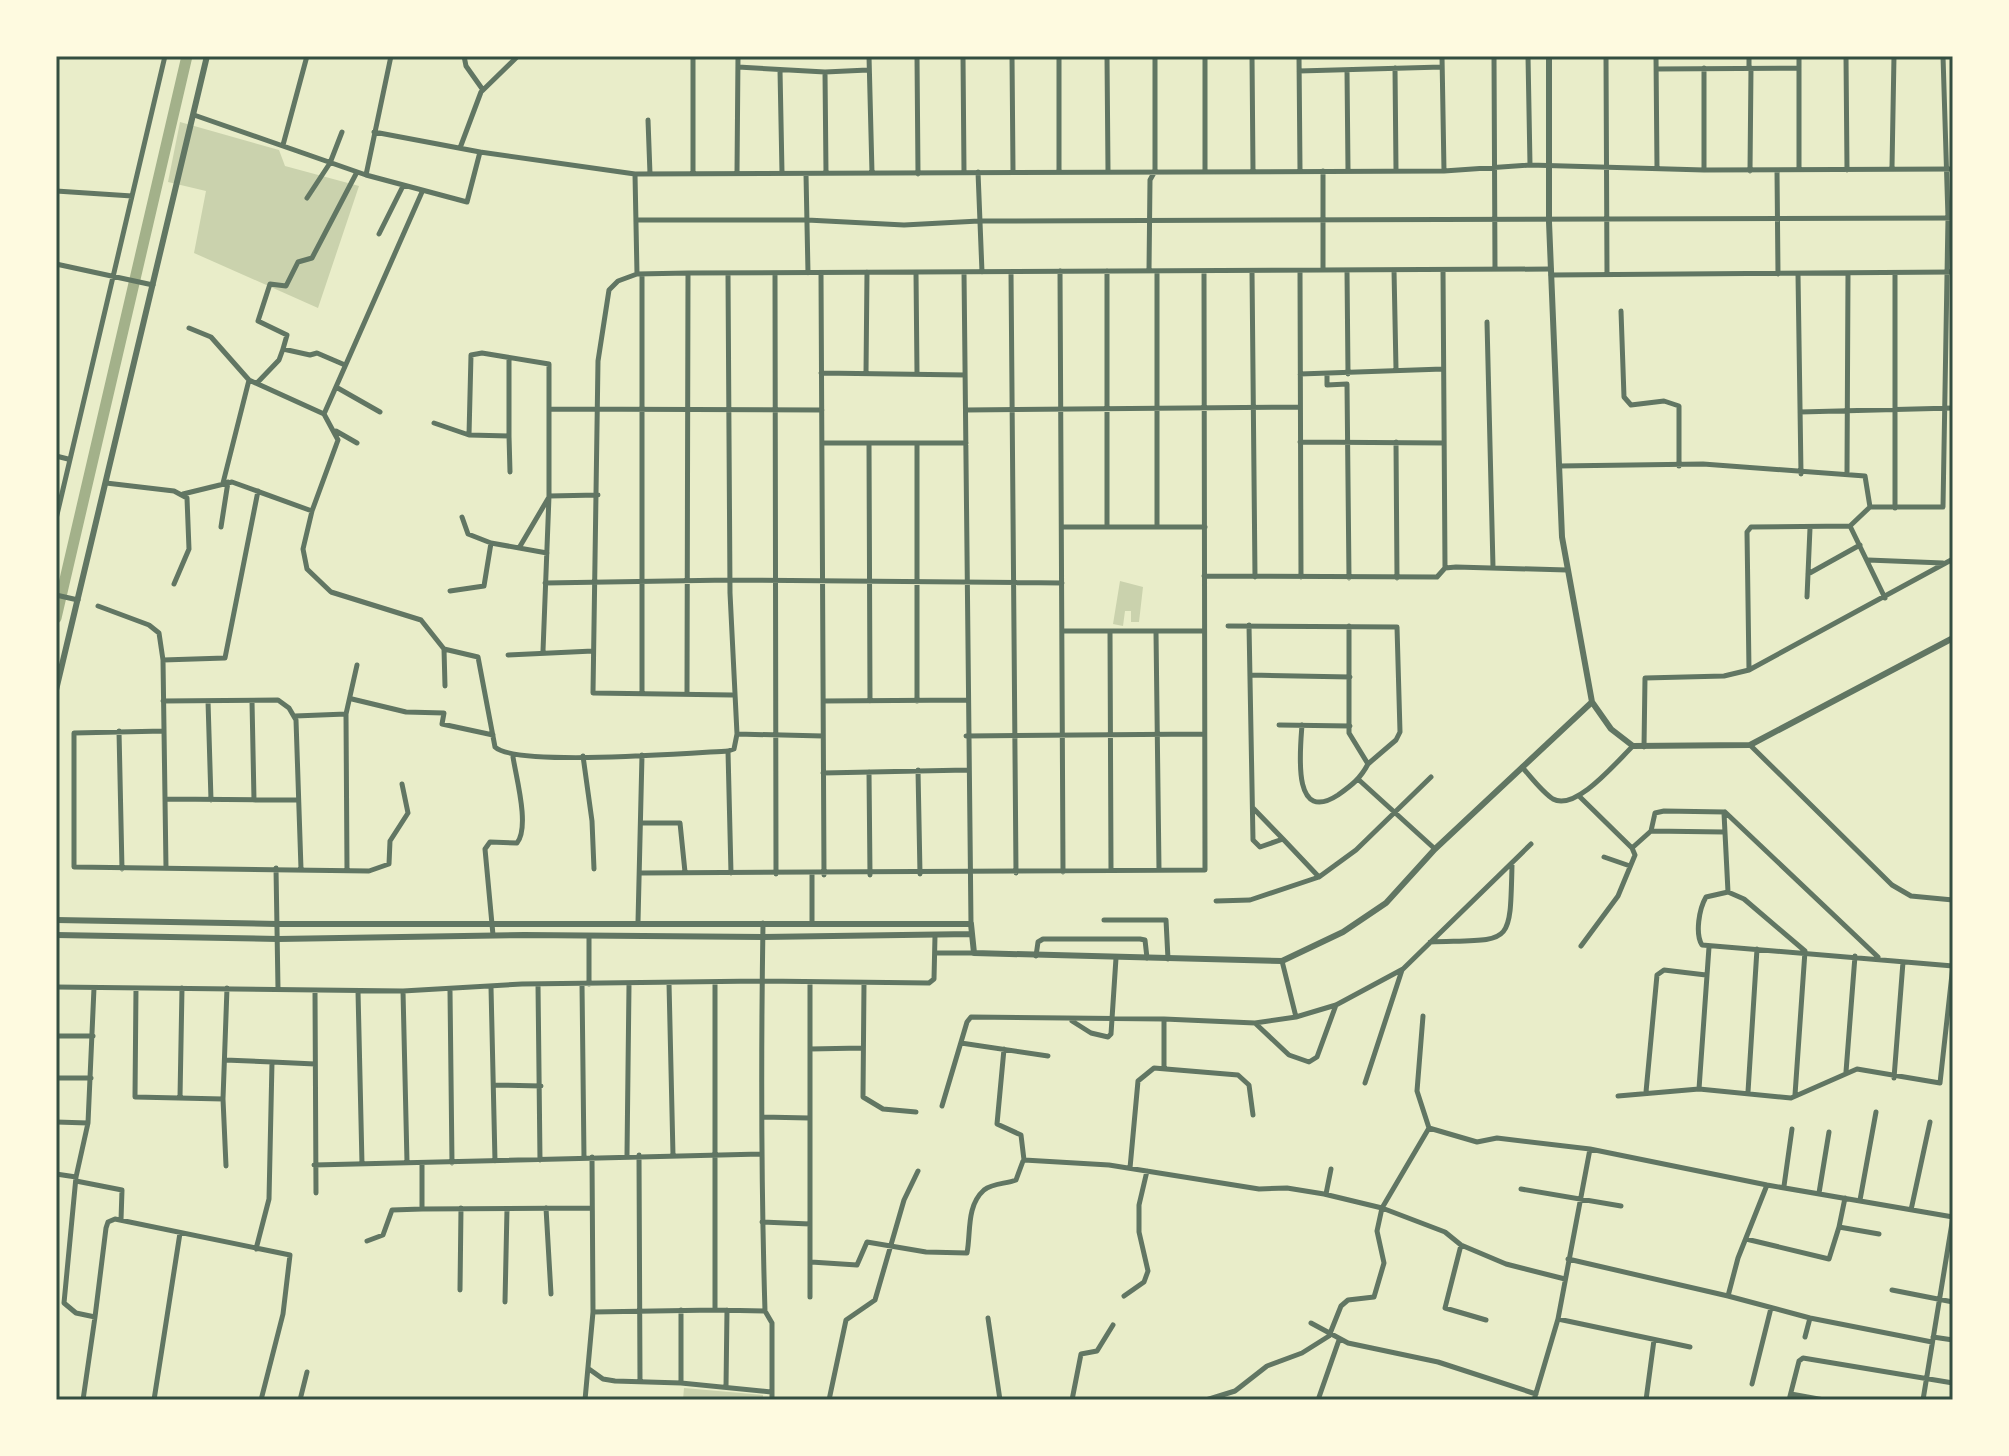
<svg xmlns="http://www.w3.org/2000/svg" width="2009" height="1456" viewBox="0 0 2009 1456" font-family="'Times New Roman',serif">
<rect width="100%" height="100%" fill="#e9edc9"/>
<path fill="#cad2ad" d="M180,122l99,28 6,16 74,20 -41,122 -124,-55 12,-62 -38,-9z
M1120,581l23,6 -4,35h-8v-11h-6l-2,15 -10,-2z
M684,1388l79,7v5h-80z"/>
<g fill="none" stroke-linecap="round" stroke-linejoin="round">
<path stroke="#a3b18a" stroke-width="11" d="M56,618l131,-562"/>
<path stroke="#617663" stroke-width="5" d="M464,56l2,10 17,24
M693,56v117
M869,56l3,117
M917,56l1,118
M963,56l1,116
M1012,56l1,115
M1059,56v115
M1107,56l1,115
M1205,56v116
M1252,56l1,115
M1299,56l1,114
M1442,56l2,115
M1494,56l1,213
M1528,56l2,109
M1606,56l1,219
M1656,56l1,113
M1799,56v113
M1846,56l1,114
M738,67l87,5 43,-2
M1395,68l1,102
M1749,68v-12
M1656,69l143,-1
M780,70l2,103
M1347,70l1,100
M1299,71l143,-4
M825,72l1,101
M194,115l172,60 101,27 13,-50
M648,120l2,54
M374,132l106,20 155,22 809,-3 86,-6 174,5 249,-1
M283,145l24,-89
M460,148l21,-56 37,-36
M1892,167l2,-111
M1704,170v-102
M1777,170l1,104
M1323,171v99
M1750,171l1,-103
M978,172l4,100
M737,173l1,-117
M635,174l2,100
M806,174l2,99
M366,175l25,-119
M56,191l76,5
M422,192l-98,222 14,26 -26,71 -9,38 4,20 24,23 90,28 23,29 34,8 17,90c20,20 196,6 233,4
M307,198l23,-35 12,-31
M637,220h170l97,5 75,-4 974,-3
M379,234l24,-48
M56,264l97,21
M1347,270l1,104
M1394,270l2,99
M1443,270l2,298
M1060,271l3,601
M1107,271v256
M1149,271l1,-91 5,-9v-115
M1252,271l3,306
M1300,271l1,306
M916,272l1,102
M964,272l7,652
M1011,272l5,601
M775,273l1,601
M821,273l3,602
M1895,273v235
M1798,274l3,200
M1551,275l402,-3
M1621,311l3,86 7,8 33,-4 15,5v60
M1487,322l6,245
M189,328l22,9 38,43 75,34
M283,349l4,-14 -29,-14 12,-37 16,2 12,-24 14,-4 45,-86
M821,373l144,2
M866,373l1,-101
M1300,374l143,-5
M1327,374v11l20,-1 2,194
M257,383l22,-23 4,-11 27,6 7,-2 28,12
M336,387l44,25
M551,409l271,1
M966,410l334,-3
M1800,412l153,-4
M434,423l35,12 40,1v-78
M336,431l21,12
M469,435l2,-80 11,-2 67,11v132l-6,155
M509,436l1,36
M1300,442l143,1
M1396,442l1,136
M822,443h144
M869,443l1,258
M917,443v258
M56,456l12,3
M1559,466l144,-2 162,12 5,31h73l5,-289 -5,-162
M1847,472l1,-199
M106,483l68,8 13,7 2,51 -15,35
M223,483l26,-103
M183,494l49,-12 80,29
M549,496l49,-1
M462,517l6,17 23,9
M56,519l109,-463
M1850,526l20,-19
M221,527l7,-45
M1062,527h143
M1157,527v-256
M519,548l30,-51
M1868,560l75,3
M1808,574l52,-29
M1204,576l233,1 8,-9 11,-1 111,3
M545,583l185,-3 332,3
M450,591l34,-5 7,-43 56,10
M56,595l22,5
M1807,597l3,-69
M98,606l51,19 10,8 4,27 3,208
M1249,625l4,215 7,7 23,-8 -30,-31
M1228,626l169,1 3,105 -4,8 -28,24
M1062,631h142
M1110,631l1,239
M1156,632l3,238
M444,649l1,37
M508,655l85,-4
M163,660l62,-2 33,-167
M1749,670l-2,-138 4,-5 99,-1 35,72
M1251,675l99,2
M642,693v-419
M687,694l1,-421
M732,695l-139,-2 5,-332 11,-71 9,-9 19,-7 51,-1 863,-4
M352,699l54,13 38,1 -2,11 51,11
M163,701l115,-1 11,8 7,12 5,149
M208,701l3,99
M252,701l2,99
M823,701l144,-1
M346,714l11,-49
M295,716l51,-2 1,156
M1279,725l71,1
M1302,725c-2,27 -10,100 36,70 14,-10 22,-16 30,-31l-19,-31v-107
M119,731l3,138
M164,731l-90,2v134l295,4 20,-7 1,-23 18,-28 -6,-29
M737,734l86,2
M966,736l237,-2
M1750,745l142,140 19,11 42,4
M1644,747l1,-69 79,-2 25,-6 204,-111
M728,751l6,-2 3,-15 -7,-141 -2,-319
M728,751l3,122
M583,756l9,65 2,48
M1522,767c9,10 20,25 31,32 23,13 65,-39 80,-53
M918,770l2,104
M869,772l1,103
M823,773l144,-3
M1359,780l76,69
M1580,797l52,51 3,7 -17,41 -37,50
M165,799l132,1
M1725,812l153,145
M1724,813l4,79
M641,823h39l5,49
M1651,831l4,-18 9,-2 61,1
M1283,839l36,38 37,-27 75,-73
M1632,848l19,-17 73,1
M1604,857l26,9
M276,868l2,121
M641,873l564,-3 -1,-598
M812,875v48
M1728,892l-22,5c-7,12 -11,37 -4,48l251,21
M1728,892l16,7 61,52 -10,144
M1216,901l34,-1 69,-23
M1104,920h62l2,39
M638,922l4,-167
M763,923c-2,129 -2,258 2,388l7,12v77
M493,935l-8,-86 5,-7 27,1c13,-16 -1,-66 -4,-86
M1430,942c82,-3 80,7 82,-77
M935,953h39
M1036,956l2,-14 5,-3h97l5,1 2,18
M1282,961l14,56
M810,982v315
M669,983l4,172
M864,983l-1,114 20,12 33,3
M538,984l2,176
M582,984l2,174
M589,984v-48
M56,987l347,4 119,-7 238,-3 169,2 5,-4 1,-43
M491,987l4,174
M136,988l-1,109 88,2
M315,990l1,203
M358,991l4,173
M403,991l4,171
M450,991l2,172
M1423,1016l-6,75 12,37
M1164,1019l91,4 41,-6 40,-12 67,-36 128,-125
M1072,1021l19,12 17,4 3,-3 5,-76
M1256,1024l33,31 20,7 8,-5 19,-52
M56,1036h37
M961,1043l87,13
M810,1049l52,-1
M1004,1049l-7,75 24,11 3,25 85,5 150,24 28,-1 37,6 58,14 63,24 16,13 45,19 59,15
M225,1060l47,2 -3,137 -13,50
M272,1062l43,2
M1846,1072l9,-116
M56,1078h35
M1894,1078l9,-116
M1365,1083l37,-113
M494,1085l47,1
M1699,1089l10,-142
M1646,1092l11,-117 7,-5 42,5
M1748,1092l9,-143
M1618,1096l81,-7 92,9 66,-29 83,14 13,-118
M180,1098l2,-110
M942,1106l25,-84 4,-5 193,2v50
M762,1117l47,1
M56,1122l32,1
M1429,1128l48,14 20,-4 93,11 177,36 186,32 -30,183
M627,1155l2,-170
M639,1155l1,226
M314,1165l447,-11
M226,1166l-3,-67 4,-111
M1130,1168l8,-87 16,-13 84,7 11,10 4,30
M56,1174l20,3
M76,1181l46,9 -1,30
M1767,1185l-29,73 -10,38 82,22 122,24
M1784,1186l8,-57
M1521,1189l100,17
M1819,1193l10,-61
M1326,1194l5,-25
M1845,1198l-6,29 40,7
M1860,1200l16,-88
M546,1208l5,86
M422,1209l169,-1
M1911,1210l19,-88
M762,1222l48,2
M1746,1239l83,20 10,-32
M367,1241l16,-6 9,-25 30,-1v-46
M1461,1245l-16,63 41,12
M1568,1259l160,37
M811,1262l46,3 10,-23 59,10 41,1c4,-20 -1,-47 17,-63 9,-7 22,-6 32,-10l7,-19
M460,1290l1,-82
M1892,1290l61,12
M1124,1296l20,-14 4,-11 -9,-39v-27l8,-34
M505,1302l2,-93
M715,1310l50,1
M593,1312l122,-2v-327
M95,1317l11,-89 2,-6 7,-3 175,36 -7,59 -22,86
M988,1318l12,82
M1558,1319l132,28
M1311,1323l37,20 90,19 98,32
M1805,1337l5,-19
M1933,1337l20,3
M56,1359v9
M589,1369l14,10 12,2 66,2 90,9
M681,1383v-73
M1752,1384l19,-76
M726,1387l1,-77
M1791,1394l33,6
M83,1400l12,-83 -19,-4 -12,-10 12,-126 12,-54 6,-135
M154,1400l26,-167
M300,1400l7,-28
M585,1400l8,-88 -1,-155
M829,1400l17,-80 29,-20 29,-100 14,-29
M1072,1400l9,-46 16,-3 16,-26
M1206,1400l29,-9 32,-25 35,-13 27,-17 12,-30 7,-6 26,-3 10,-34 -7,-32 5,-23 47,-80
M1318,1400l21,-60
M1534,1400l24,-81 32,-170
M1646,1400l8,-60
M1789,1400l10,-39 4,-3 150,25"/>
<path stroke="#617663" stroke-width="6" d="M1549,56v166l13,315 30,165 19,27 22,17 117,-1 203,-107
M56,690l151,-634
M56,920l221,4h694l3,29 308,8 61,-29 43,-29 49,-54 157,-147
M56,935l222,4 246,-4 239,2 209,-3"/>
</g>
<rect width="2009" height="1456" fill="none" stroke="#fefae0" stroke-width="116"/>
<rect x="58" y="58" width="1893" height="1340" fill="none" stroke="#344e41" stroke-width="3"/>
</svg>
